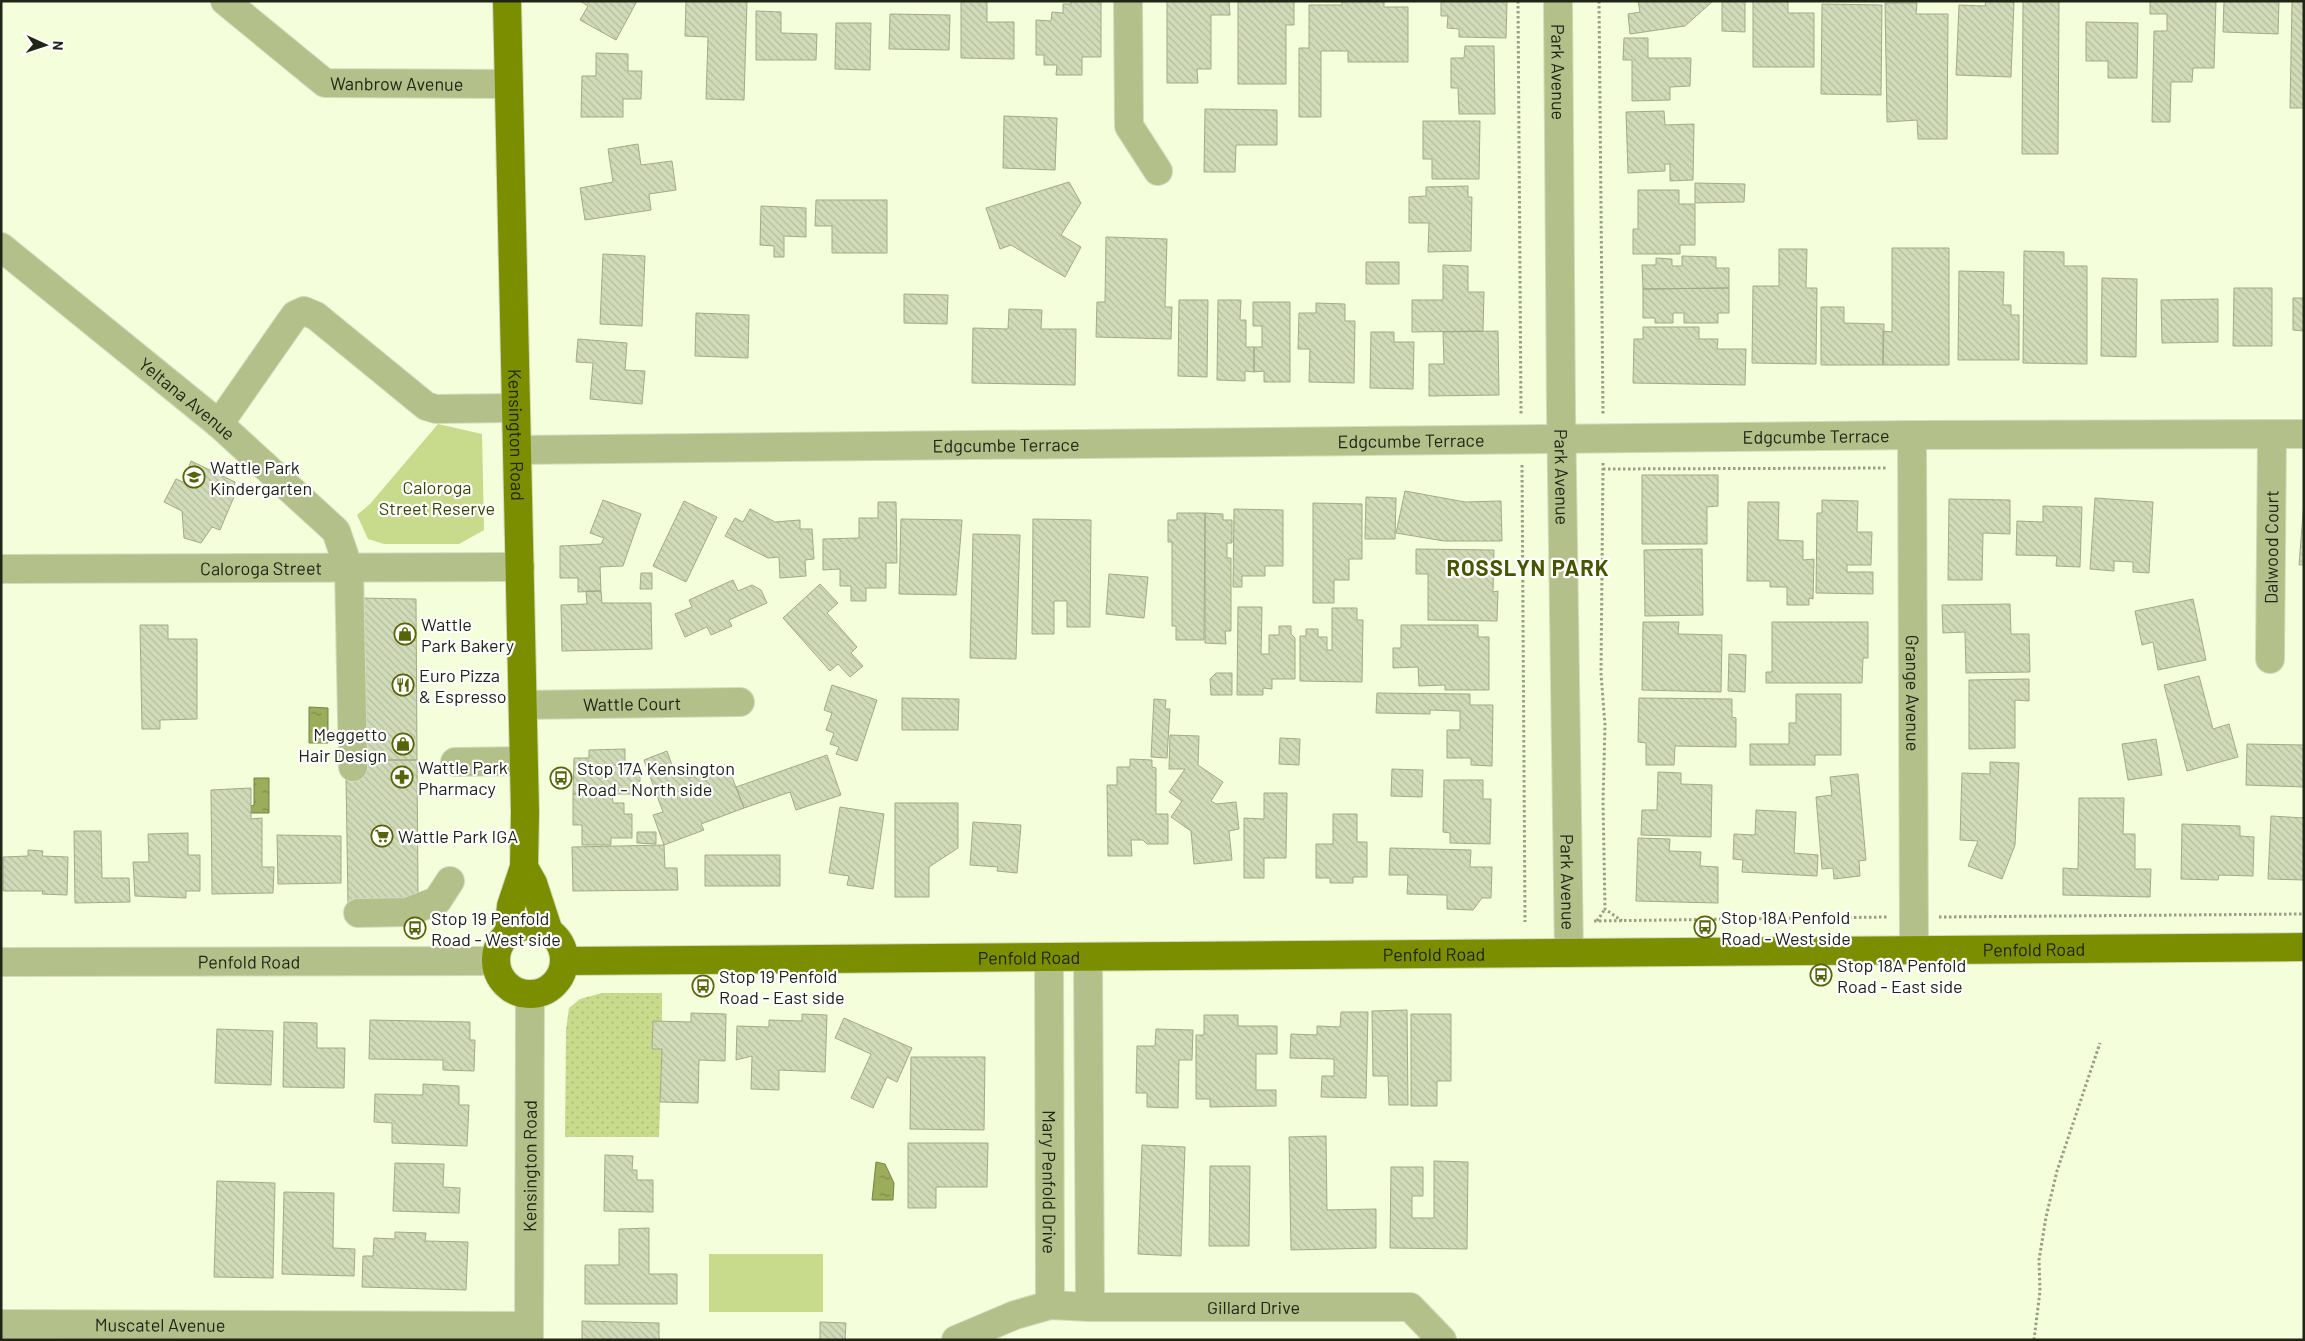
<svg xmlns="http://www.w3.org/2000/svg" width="2305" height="1341" viewBox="0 0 2305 1341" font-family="Barlow,sans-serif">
<defs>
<pattern id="grass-dots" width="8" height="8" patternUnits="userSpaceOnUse" patternTransform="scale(1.25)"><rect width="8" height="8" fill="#c8da8b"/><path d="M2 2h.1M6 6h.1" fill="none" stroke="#acbb77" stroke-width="1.8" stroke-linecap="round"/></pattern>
<pattern id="water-ripples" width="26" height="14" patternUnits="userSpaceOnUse" patternTransform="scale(1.25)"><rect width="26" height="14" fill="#9bac5a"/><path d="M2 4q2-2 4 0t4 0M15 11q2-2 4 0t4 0" fill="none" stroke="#7e8c49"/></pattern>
<pattern id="building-back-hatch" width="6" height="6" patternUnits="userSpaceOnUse" patternTransform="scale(1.25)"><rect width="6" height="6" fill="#d2dbb8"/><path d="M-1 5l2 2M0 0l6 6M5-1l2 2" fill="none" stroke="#b4bc9d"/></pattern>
</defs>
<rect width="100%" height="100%" fill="#f4feda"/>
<path fill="url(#grass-dots)" d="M602,993h60v28h-9l9,28 -3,88h-94l1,-107 3,-22 11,-9z"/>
<path fill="#c8da8b" d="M438,424l44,10 2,96 -25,14h-75l-16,-5 -11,-24 13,-11z
M709,1254h114v58h-114z"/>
<path fill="url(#water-ripples)" stroke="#768446" d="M309,707l19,1v35h-19z
M254,778h15v35h-18v-7l3,-1z
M876,1162l9,2 9,19 -1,17h-21z"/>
<path fill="url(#building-back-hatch)" stroke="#a2ab89" d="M580,1h57l-21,39 -36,-20 8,-14z
M686,1h61l-3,99 -38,-1 2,-62 -23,-1z
M961,1h26v21h27v37l-53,-1z
M1071,1h30v56h-19v18h-26l1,-10h-13v-10h-8v-35l15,1 1,-9 11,1v-9h8z
M1167,1h62l1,14h-19v54h-14l1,14h-31z
M1238,1h56v24h-8v59h-48z
M1342,1h42v6h24v55h-60v-11h-27v66h-22v-69h10v-43h33z
M1441,1h66l-1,37 -47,-1v-8l-12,-1 1,-12h-7z
M1638,1h75l-28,25 -55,8 -2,-20 12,-2z
M1722,1h23v31l-23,-1z
M1753,1h35v12h26v54h-61z
M1986,1l28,1 -3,75 -55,-2 3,-70 26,1z
M2023,1h36l-1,153h-36z
M2150,1h66l-2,67h-21l-1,14h-21l-1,40h-18l2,-91h13v-17h-17z
M2224,1h55l-1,33 -55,-2z
M2292,1h12v107h-14z
M1885,3h32l-1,11h32l-1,125h-29l-1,-19 -30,2z
M1822,4l60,1 -1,90 -60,-1z
M756,11l25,1v21l36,1 -1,26h-60z
M890,14l60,1 -1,35 -60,-1z
M2086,22l52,1 -1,55h-29v-17h-22z
M836,23h35l-1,47 -35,-1z
M1624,38h24v20h43l-1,28 -20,1v13l-38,1v-41h-9z
M1465,46h29l1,68h-36l-1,-26h-7v-30h13z
M596,53l32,1v17h14l-1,28h-18v18h-42l1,-41h14z
M1205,109l72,1v35h-41l-1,27h-31z
M1664,111l1,14 29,-1 -1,56 -23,1v-17h-5v7l-37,2 -2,-61z
M1004,116l53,2 -2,52 -52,-2z
M1423,121h57l-1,58h-47v-20h-9z
M638,144l3,21 31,-4 4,29 -27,4 2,16 -66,10 -5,-32 33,-6 -5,-33z
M1069,182l12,21 -20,32 20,12 -16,30 -54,-32 -11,4 -14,-41z
M1695,183l50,1 -1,18 -49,1z
M1468,186v11h4l-1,54 -43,1 1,-29h-20v-26l17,-1v-9z
M1638,190h41v14h16v41h-15v9h-47v-25h5z
M816,200h71v53h-55v-27h-17z
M761,206l45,2v29l-22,-1v21h-10v-11l-14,-1z
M1106,237l61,2 -2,68h7l-1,32 -75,-2 1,-35h8z
M1892,248h57v117h-66v-34l9,1z
M1779,249h28l-1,39h11l-1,76 -64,-1 1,-77h26z
M2024,251l40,1v14h23v98l-64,-1z
M603,254l42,2 -3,70 -42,-2z
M1682,256l34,1v11h13v20l-86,1 -1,-24h14v-7l16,1v7h10z
M1366,262h33v22h-33z
M1443,265l25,1v26h16l-1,39 -71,1v-32h31z
M1959,271l45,1 -1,33h8v10h8v45h-61z
M2102,278l35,1 -1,78 -35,-1z
M1729,288v25h-11v10h-34v-10h-11v10h-18v-5h-12v-29z
M2234,288h38v58h-39z
M904,294l44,1 -1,29 -43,-1z
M2293,298h11v33l-11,-1z
M2218,299v43l-56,1 -1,-43z
M1179,300h29l-1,77 -29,-1z
M1218,300h23l-1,20h6v27h8v25l-9,-1v10l-28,-1z
M1253,302h37v80h-26v-11l-10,1v-25h8v-21h-9z
M1316,303l29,1v17h10l-1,62 -45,-1 1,-33h-12l1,-36h17z
M1821,307h23v16l40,1 -1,41h-62z
M1009,309l33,1 -1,19h35l-1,56 -103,-2 1,-55 35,1z
M696,313l53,2 -1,43 -53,-2z
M1643,327h56v12h19l-1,10h29l-1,36 -112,-2 1,-44h9z
M1498,331l1,64 -70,1v-32h15l-1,-32z
M1371,332h23v10h20l-1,47 -43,-1z
M578,339l49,4 -2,27 20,1 -3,33 -52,-5 3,-36 -17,-1z
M191,461l44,21 -2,7 3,3 -16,38 -8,-3 -11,16 -17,-5 -2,-27 -18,-9 12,-23 7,3z
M1642,475h76v31l-11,1v37h-65z
M1405,491l60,11 36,-1 1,40h-58l-48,-8z
M1366,497l30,1 -1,41h-30z
M2095,498l58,4 -4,71 -16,-1v-10l-19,-1v10l-24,-2z
M1949,499l61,1v34l-27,-1 -1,47h-34z
M603,500l38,14 -18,52 -23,1 1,24 -23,1v-14h-18v-32l41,-2 3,-6 -14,-5z
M1822,500l36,1 -1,31h15l-1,33h-24v7h26v22l-57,-1 1,-80h5z
M684,501l33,16 -31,65 -33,-16z
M2304,501v64h-5z
M878,502h18l1,61h-11v25h-20v13h-15v-15h-11v-17l-17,1v-31l36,-1v-20h19z
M1748,502h31l-1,38 25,1v19l11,-1 -1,40 -4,-1v7h-22v-18h-17v-6h-23z
M1313,503l49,1v55h-13v21h-15v23h-21z
M2043,506l39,1 -2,60 -24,-1 1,-10 -41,-1 1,-34 26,1z
M750,509l25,13 25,-2v9h12l2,30 -9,1 1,16 -26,2 -1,-21 -11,1 -43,-22 10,-18 8,4z
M1234,509l49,1v56h-18v10h-23v11h-9z
M1177,513h28l-1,127h-28v-14h-4v-84h-4v-22h9z
M1205,513l18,1v6h9v23h-5v15h4v73h-6l1,13 -21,-1z
M901,519l61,1 -6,75 -57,-1z
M1033,519l58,1 -1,107h-23v-26h-13v33h-22z
M973,534l47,1 -4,124 -46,-1z
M1416,549l78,1 -1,42 5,-1 -1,30 -69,-1v-46h-12z
M1702,549l1,66 -58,1 -1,-66z
M641,573h11v16h-12z
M1109,574l39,3 -4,41 -38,-4z
M733,580l5,11 14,-6 9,5 6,13 -38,17 3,6 -21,9 -4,-8 -22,10 -10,-23 17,-7 -3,-7z
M820,584l18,19 -11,10 30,34 -6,6 12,13 -13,11 -12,-13 -8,7 -47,-53z
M586,591h15l1,12h49l1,46 -90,2 -1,-46 26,-1z
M358,598l58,1 1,161h-58z
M2193,599l13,61 -48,10 -5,-28 -11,3 -7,-34z
M2010,604l1,30h18l1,38 -64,1 -1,-41 -22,1 -1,-28z
M1238,607h24l-1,47h8v-19h10v-9h12v8l4,4v41h-23v10l-9,-1v7h-26z
M1332,608h25v12h6l-1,62 -62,-1v-45h6v-7h12v8h9v13h5z
M1643,622h36l-1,12 44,1 -1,57 -79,-2z
M1772,622h96v36h-5l-1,25h-96v-11h6z
M140,625h28v14h29v80l-37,1v9h-18z
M1401,625h77v12h11v53h-44v-5l-26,1 -1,-19 -25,1v-20h8z
M1729,654l17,1 -1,37 -17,-1z
M1216,673h16v22h-21l-1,-16z
M2199,676l14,53 16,-5 9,33 -51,14 -23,-86z
M2029,679v22l-14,-1v48l-46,1v-69z
M832,685l45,15 -20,61 -21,-7 3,-7 -9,-3 4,-11 -8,-3 6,-17 -8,-3z
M1377,693l93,1v11h23l-1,61 -21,-1v-7h-24v-28h13v-19l-30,-1v4l-54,-1z
M1796,694h45v61h-26v10h-65v-21h39v-21h7z
M902,698l57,1 -1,31h-56z
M1639,698l93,1v18l4,1v29l-61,-1 -1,19h-28v-22l-8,-1z
M1154,699l12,1 -1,9h5l-3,49 -16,-1z
M1170,735l29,1 -1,29 25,17 -12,19 5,3 20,-2 3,27 -10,2 3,29 -38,4 -3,-33 -20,-14 11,-16 -13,-9 16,-23h-16z
M1280,738l20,1 -1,26 -20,-1z
M2156,739l6,36 -34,5 -6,-36z
M2247,744l57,1v42l-58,-2z
M625,749v17h15v28h-67l1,-36h15v-8z
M667,751l8,22 14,5 38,-14 17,44 -43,16 3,6 -40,15 -11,-30 10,-3 -19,-52z
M827,755l14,40 -45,15 -6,-18 -46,16 -8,-21z
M1130,759l22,1v7l4,1v46h12v30h-21l-4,-4h-12l1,16h-24l-1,-71h10v-18h13z
M359,760h58l1,135 -19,11h-51l-2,-130z
M1990,762l29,1 -4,82 -13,34 -34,-13 10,-25 -18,-1 2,-67 28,1z
M1392,769l31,1 -1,27 -31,-1z
M1658,772l23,1v11l31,1 -1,52 -70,-2 1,-25h15z
M1858,774l8,86 -7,1 1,15 -26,3 -1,-11 -11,1 -6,-72 16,-2 -2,-18z
M1444,780h39v19h8l-1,45 -40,-1v-10l-7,-1z
M251,788v31l11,-1v49h12l-1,26 -61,1 -1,-104z
M612,793l1,10h11v11h8v24h-21v7h-29v-20h-9v-31z
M1264,793h23l-1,65h-22v20h-20v-60l20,1z
M2079,798h45l-1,36h12v35h16l-1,28 -87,-2v-27l15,1z
M895,803h63v45l-29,19v30h-34z
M840,807l44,7 -11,75 -26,-4 2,-9 -20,-3z
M1756,810l40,2 -2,41 24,2 -1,21 -75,-4 1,-12 -10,-1 1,-25 21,1z
M1333,814h24v28h10v35h-14v6h-23v-5h-14v-34h17z
M2271,816l33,2v62l-36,-1z
M973,822l48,3 -4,48 -20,-2 1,-4 -28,-2z
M2182,824l58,2v10l14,1 -1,39 -34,-1 -1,5 -37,-1z
M74,831h27l1,47h27l1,24 -55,1z
M637,832h19v12l-19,-1z
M188,833v22h12v36h-14v7l-51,-2 -2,-34h16l-1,-28z
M277,835l64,1v47l-63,1z
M1638,838l32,1 -1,12 32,1 -1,14 18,1v36l-82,-2z
M664,845l1,23h12l1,22 -105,1 -1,-44z
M1390,848l81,2 -1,17h22l-1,31h-9l-9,12 -26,-1v-14l-40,-1 1,-19h-19z
M28,850l15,1 -1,5 26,1 -1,38 -25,-1 1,-3h-40v-34l25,-1z
M705,855h75v31h-75z
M1407,1010l1,95h-19l-1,-29h-15l-1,-65z
M1341,1012h27l-2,86 -45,-1 1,-21h12v-17l-44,-1 1,-24 26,1v-9l23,1z
M691,1013l35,1 -1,47 -26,-1 -1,43 -38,-1 2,-53h-10l1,-28 38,1z
M802,1014l25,1 -2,57 -46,-2v20l-28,-1 1,-33 -16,4 1,-34 32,1v-7l33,1z
M1411,1014h40v67h-14v25h-26z
M1204,1015h34v11h39v28h-21v36h20v16l-66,1v-8h-14v-64h8z
M844,1018l68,30 -15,34 -10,-5 -14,31 -22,-10 20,-44 -36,-16z
M370,1020l100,2v18h5l-1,31 -31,-1v-10l-74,-1z
M284,1022l33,1v25h28l-1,40 -61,-1z
M217,1029l56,2 -2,54 -56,-2z
M1156,1029l37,1 -1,30h-13l-1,48 -31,-1v-14h-11l1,-47h18z
M911,1057h74l-1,73 -74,-1z
M423,1084l36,2v19h10l-2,41 -75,-3v-20l-18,-1 1,-28 48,1z
M1326,1136l1,74 49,-1v39l-85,2 -2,-113z
M908,1143h80l-1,44h-51v21h-28z
M1142,1145l43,2 -4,109 -43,-2z
M605,1155l28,1 -1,14h5v10h16v32l-49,-1z
M1434,1161l34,1 -1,87 -77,-1 1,-81h32v29h-11v22h22z
M395,1163l49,1 -1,23 17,1 -1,25 -66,-2z
M1210,1166h40l-1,80h-40z
M217,1181l58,2 -2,95 -59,-1z
M284,1192l50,1 -1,55 22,1 -1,27 -72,-2z
M649,1228v46h28v30h-92v-39h34v-36z
M395,1232l31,1 -1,8 43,1 -2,48 -104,-3 1,-31h10l1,-18 21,1z
M582,1321l77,2v17h-77z
M820,1322l26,1 -1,17h-25z"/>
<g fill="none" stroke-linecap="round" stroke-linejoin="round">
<g stroke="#d2dbbb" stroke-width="30">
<g id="minor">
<path id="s1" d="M225,1l100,82 183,1"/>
<path d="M1128,1l1,125 29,45"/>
<path id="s2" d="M1558,1l3,407 8,545"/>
<path id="s3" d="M1,247l218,177 117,107 13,38 4,198"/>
<path d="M219,424l76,-109 9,-4 12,5 110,90 10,3 80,-1"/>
<path id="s4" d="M1912,435l2,516"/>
<path id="s5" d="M517,450l1395,-15 392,-1"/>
<path id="s6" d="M1,569l519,-2"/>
<path id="s7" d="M2270,659l2,-224"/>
<path id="s8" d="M523,705l217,-3"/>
<path d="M455,762l68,-1"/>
<path d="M358,913l49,-1 30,-11 13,-20"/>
<path id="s9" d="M1049,958l1,347"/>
<path d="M1088,958l2,349"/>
<path id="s10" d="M1,962l495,-1"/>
<path id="s11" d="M1,1324l528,2"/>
<path id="s12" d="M529,1340l1,-346"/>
<path id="s13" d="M956,1340l59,-25 35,-10 40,2h320l32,33"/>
</g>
</g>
<g stroke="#d2dbbb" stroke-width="30">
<g id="major">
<path id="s14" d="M507,1l18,811 -1,55 -13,39 -3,28"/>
<path d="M524,867l9,16 16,49"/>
<circle cx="530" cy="960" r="34"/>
<path id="s15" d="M564,961l1740,-14"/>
</g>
</g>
<path stroke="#979f84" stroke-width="3" stroke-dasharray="2.5 2.5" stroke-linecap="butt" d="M1518,1l3,413
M1599,1l4,413
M1603,463l-2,211 4,51 -2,77 2,107 17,12
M1522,465l3,457
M1603,469l284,-1
M1939,917l365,-3
M1594,921l294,-4
M1597,921l8,-12
M2034,1340l6,-49 -1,-31 7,-43 11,-46 43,-128"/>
<use href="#minor" stroke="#b3c089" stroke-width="28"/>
<use href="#major" stroke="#7a8e00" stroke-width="28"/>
</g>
<defs>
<g id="school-ring" transform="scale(1.125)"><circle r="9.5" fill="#fff" stroke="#57650a" stroke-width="1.5"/><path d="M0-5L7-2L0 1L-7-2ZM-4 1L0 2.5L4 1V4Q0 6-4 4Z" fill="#57650a"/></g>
<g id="shop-ring" transform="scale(1.125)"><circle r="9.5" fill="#fff" stroke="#57650a" stroke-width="1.5"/><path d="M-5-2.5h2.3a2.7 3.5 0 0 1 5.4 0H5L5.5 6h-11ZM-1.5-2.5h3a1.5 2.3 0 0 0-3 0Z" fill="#57650a"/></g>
<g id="restaurant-ring" transform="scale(1.125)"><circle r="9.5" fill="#fff" stroke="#57650a" stroke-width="1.5"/><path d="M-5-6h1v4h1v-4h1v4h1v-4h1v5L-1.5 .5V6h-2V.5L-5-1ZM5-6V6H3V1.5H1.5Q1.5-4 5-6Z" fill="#57650a"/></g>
<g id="pharmacy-ring" transform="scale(1.125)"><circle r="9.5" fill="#fff" stroke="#57650a" stroke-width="1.5"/><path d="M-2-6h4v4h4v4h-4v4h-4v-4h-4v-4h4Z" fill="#57650a"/></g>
<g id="bus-ring" transform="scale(1.125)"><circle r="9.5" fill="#fff" stroke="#57650a" stroke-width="1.5"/><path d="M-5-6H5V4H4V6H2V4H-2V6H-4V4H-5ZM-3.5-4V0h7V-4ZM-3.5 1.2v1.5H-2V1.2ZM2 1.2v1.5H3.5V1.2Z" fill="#57650a"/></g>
<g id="supermarket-ring" transform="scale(1.125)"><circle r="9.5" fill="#fff" stroke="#57650a" stroke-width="1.5"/><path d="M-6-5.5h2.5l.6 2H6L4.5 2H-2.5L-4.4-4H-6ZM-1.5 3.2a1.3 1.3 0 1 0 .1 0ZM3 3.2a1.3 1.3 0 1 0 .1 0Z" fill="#57650a"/></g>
</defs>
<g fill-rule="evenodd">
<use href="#school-ring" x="194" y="477"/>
<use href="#shop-ring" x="405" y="634"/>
<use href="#restaurant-ring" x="403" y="685"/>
<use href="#shop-ring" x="403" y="744"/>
<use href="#pharmacy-ring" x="402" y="777"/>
<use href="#bus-ring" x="561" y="778"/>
<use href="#supermarket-ring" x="382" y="836"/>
<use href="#bus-ring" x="1705" y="927"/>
<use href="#bus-ring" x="415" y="928"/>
<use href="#bus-ring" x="1821" y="975"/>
<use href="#bus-ring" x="703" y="986"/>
</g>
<g text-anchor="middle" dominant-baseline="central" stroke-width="4.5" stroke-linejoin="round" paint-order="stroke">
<g font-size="18" fill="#212517" stroke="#fff">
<text stroke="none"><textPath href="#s2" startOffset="71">Park Avenue</textPath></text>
<text stroke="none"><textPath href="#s1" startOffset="201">Wanbrow Avenue</textPath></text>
<text stroke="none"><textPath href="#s3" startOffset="240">Yeltana Avenue</textPath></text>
<text stroke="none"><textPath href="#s14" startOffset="434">Kensington Road</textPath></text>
<text stroke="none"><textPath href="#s5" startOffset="1299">Edgcumbe Terrace</textPath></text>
<text stroke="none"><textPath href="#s5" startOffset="894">Edgcumbe Terrace</textPath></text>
<text stroke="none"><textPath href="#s5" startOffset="489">Edgcumbe Terrace</textPath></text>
<text stroke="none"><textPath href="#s2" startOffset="476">Park Avenue</textPath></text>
<text stroke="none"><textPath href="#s7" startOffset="112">Dalwood Court</textPath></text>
<text stroke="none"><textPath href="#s6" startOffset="260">Caloroga Street</textPath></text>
<text stroke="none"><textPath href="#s4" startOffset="258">Grange Avenue</textPath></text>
<text stroke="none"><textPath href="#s8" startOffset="109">Wattle Court</textPath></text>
<text stroke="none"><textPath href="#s2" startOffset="881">Park Avenue</textPath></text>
<text stroke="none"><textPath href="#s15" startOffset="1470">Penfold Road</textPath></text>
<text stroke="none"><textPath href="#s15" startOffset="870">Penfold Road</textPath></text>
<text stroke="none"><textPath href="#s15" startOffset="465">Penfold Road</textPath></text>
<text stroke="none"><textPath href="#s10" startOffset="248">Penfold Road</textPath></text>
<text stroke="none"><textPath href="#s12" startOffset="174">Kensington Road</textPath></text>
<text stroke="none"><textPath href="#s9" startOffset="224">Mary Penfold Drive</textPath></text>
<text stroke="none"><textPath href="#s13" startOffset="304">Gillard Drive</textPath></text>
<text stroke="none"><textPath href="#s11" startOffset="159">Muscatel Avenue</textPath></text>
</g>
<g font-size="18" fill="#212517" stroke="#fff" text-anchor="start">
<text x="210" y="467">Wattle Park<tspan x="210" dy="21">Kindergarten</tspan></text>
<text x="421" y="624">Wattle<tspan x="421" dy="21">Park Bakery</tspan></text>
<text x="419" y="675">Euro Pizza<tspan x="419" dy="21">&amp; Espresso</tspan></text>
<text x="387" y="734" text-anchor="end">Meggetto<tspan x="387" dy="21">Hair Design</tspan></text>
<text x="418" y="767">Wattle Park<tspan x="418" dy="21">Pharmacy</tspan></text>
<text x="577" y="768">Stop 17A Kensington<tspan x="577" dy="21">Road - North side</tspan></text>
<text x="398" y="836">Wattle Park IGA</text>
<text x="1721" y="917">Stop 18A Penfold<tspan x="1721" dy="21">Road - West side</tspan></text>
<text x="431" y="918">Stop 19 Penfold<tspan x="431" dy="21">Road - West side</tspan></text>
<text x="1837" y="965">Stop 18A Penfold<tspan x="1837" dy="21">Road - East side</tspan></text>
<text x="719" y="976">Stop 19 Penfold<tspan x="719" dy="21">Road - East side</tspan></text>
</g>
<g font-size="18" fill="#3a4403" stroke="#fff">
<text x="437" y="487">Caloroga<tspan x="437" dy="21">Street Reserve</tspan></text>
</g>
<g font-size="22" font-weight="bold" letter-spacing="1" fill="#485400" stroke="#fff">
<text x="1528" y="567">ROSSLYN PARK</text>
</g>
</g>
<rect width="2305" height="1341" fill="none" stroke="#212517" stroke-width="5"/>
<g transform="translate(45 45) rotate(93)" stroke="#ffffff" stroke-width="4" paint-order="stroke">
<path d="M0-4L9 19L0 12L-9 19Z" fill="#212517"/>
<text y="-8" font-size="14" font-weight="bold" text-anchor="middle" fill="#212517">N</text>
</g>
</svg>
